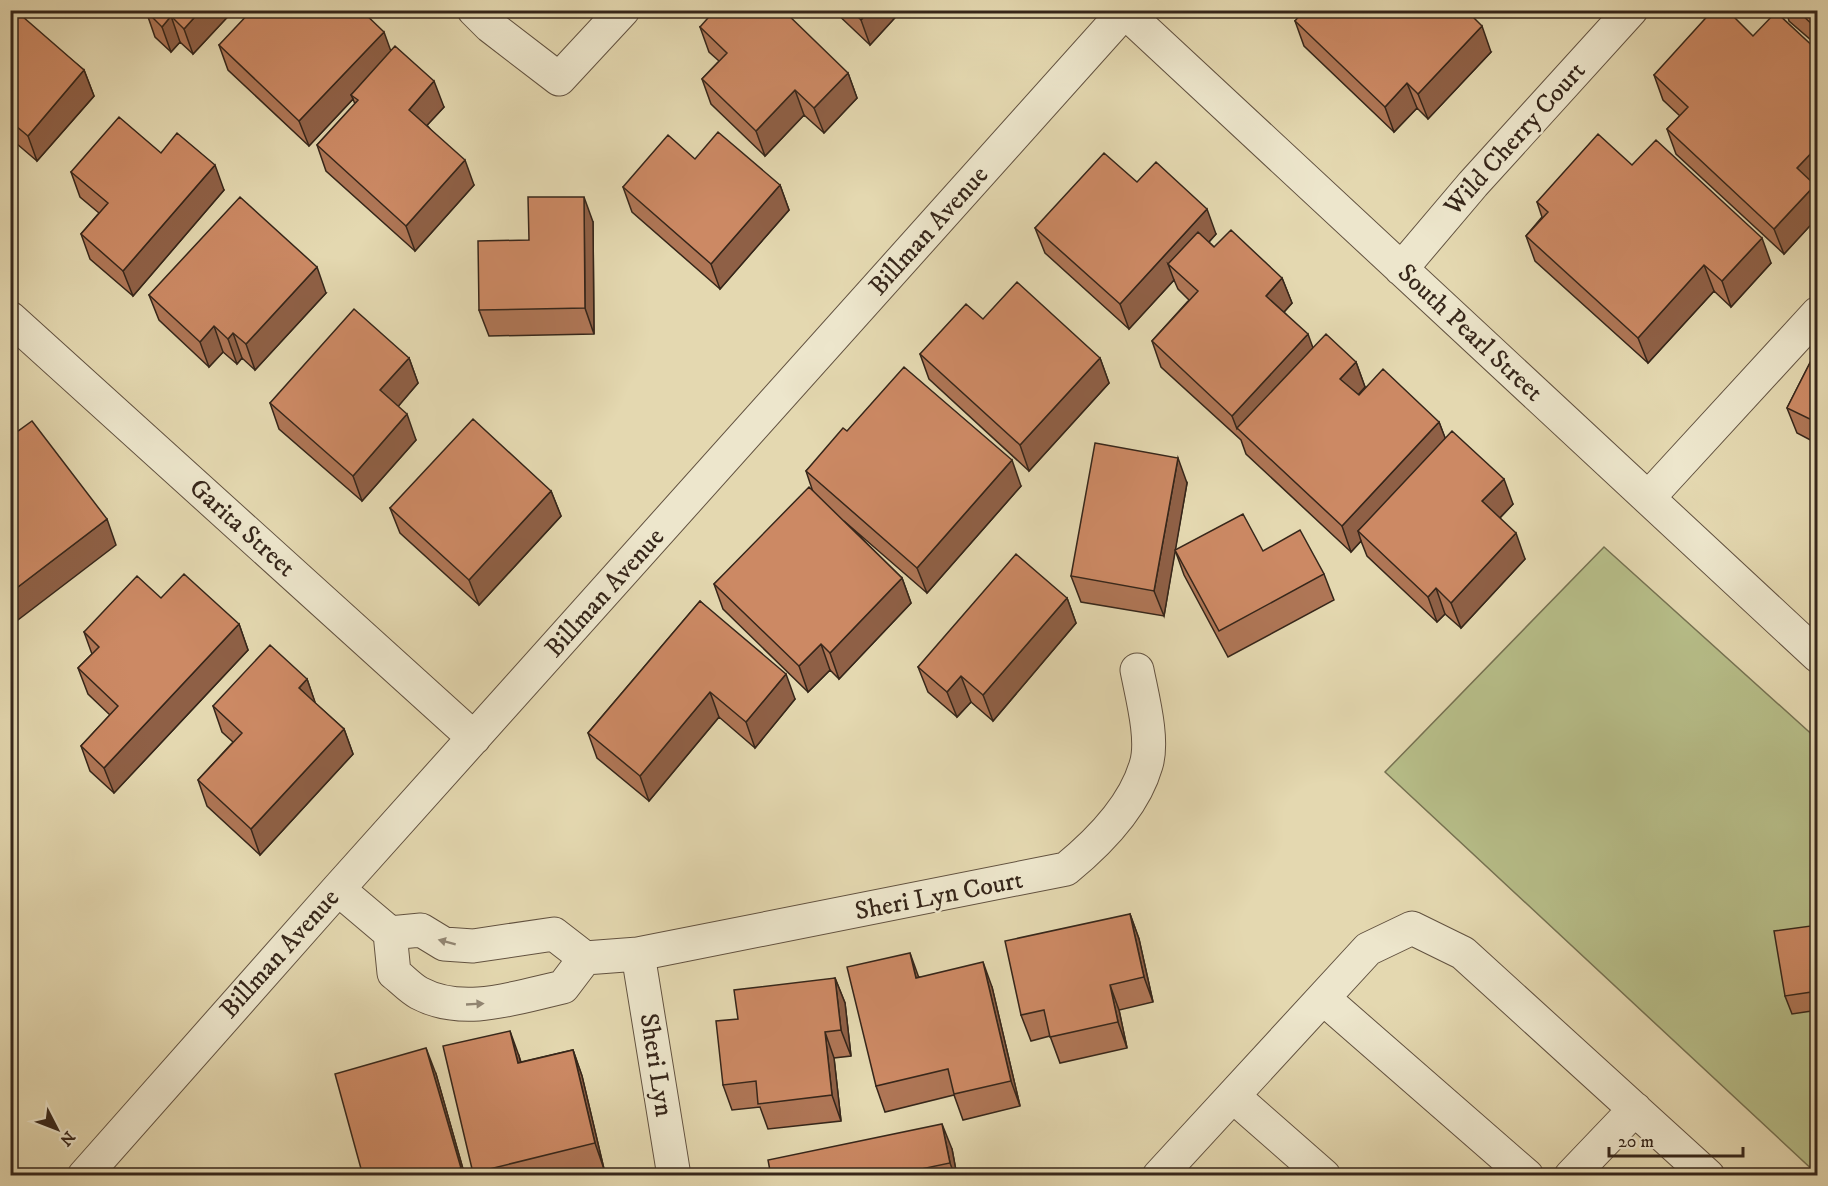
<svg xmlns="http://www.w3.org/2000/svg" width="1828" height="1186" viewBox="0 0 1828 1186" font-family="'IM FELL DW Pica',serif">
<rect width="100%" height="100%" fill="#e4d8b0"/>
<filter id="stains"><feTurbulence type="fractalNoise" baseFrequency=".00333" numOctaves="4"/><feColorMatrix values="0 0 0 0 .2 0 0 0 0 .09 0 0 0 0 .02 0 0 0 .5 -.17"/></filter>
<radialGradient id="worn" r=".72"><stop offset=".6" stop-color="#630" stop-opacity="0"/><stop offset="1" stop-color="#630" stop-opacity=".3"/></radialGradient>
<path fill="#b7be89" stroke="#767252" stroke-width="1.5" d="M1604,547l213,192v435l-432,-402z"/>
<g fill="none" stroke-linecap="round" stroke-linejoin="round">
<g stroke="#625240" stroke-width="35">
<path id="minor" d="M474,10l16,16 69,53 64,-69
M1123,10l695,646
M1401,269l72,-85 158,-174
M10,318l464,420
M1648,498l170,-185
M338,889l52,44 4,40c8,6 16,15 25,20 45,24 98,4 144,-6l22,-29
M390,933l31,-3 23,14 29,2 81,-12 31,24 53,-4 428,-85c33,-27 68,-62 80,-104 8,-25 -4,-69 -9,-95
M638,954l36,222
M1323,998l204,178
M1233,1096l91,80
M84,1176l254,-287 788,-879
M1159,1176l209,-227 44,-21 51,25 245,223
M1571,1176l64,-67"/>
</g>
<use href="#minor" stroke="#ede6cc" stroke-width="33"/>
</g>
<path fill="#af7656" stroke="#36261a" stroke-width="1.5" d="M10,10l74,60 10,26 -57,65 -27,-23z
M234,10l-41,44 -13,-12 -9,10 -16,-15 -9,-26z
M833,10h69l-32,35z
M1786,10h32v36l-29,-25z
M1295,21l196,31 -63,67 -11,-11 -23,24 -90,-86z
M700,27l148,46 9,25 -33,35 -20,-18 -39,41 -54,-52 -9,-25 17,-18 -10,-9z
M1753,36l65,15v130l-4,4 4,8v24l-34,37 -108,-100 -9,-25 13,-13 -17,-16 -9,-25z
M219,45l172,6 53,56 -17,18 47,60 -59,66 -89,-80 -9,-26 38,-41 -2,-5 -44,47 -81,-76z
M161,153l63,37 -91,106 -43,-37 -9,-25 18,-21 -19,-16 -9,-25z
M695,159l85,26 9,25 -69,79 -88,-77 -9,-25z
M1632,165l139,98 -40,44 -17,-16 -66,72 -113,-102 -9,-25 16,-19 -5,-15z
M1137,182l79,52 -7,8 5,5 68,31 10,25 -8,9 29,36 43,14 9,25 74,35 6,16 68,66 -13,14 25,41 -64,69 -16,-14 -8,8 -70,-66 -6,-15 -10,11 -105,-98 -5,-14 -80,-73 -9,-26 37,-41 -11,-11 -4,-9 -45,49 -84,-76 -10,-25z
M593,222l1,112 -105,2 -10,-26 50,-70z
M326,293l-71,77 -13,-12 -5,6 -14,-12 -14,15 -50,-47 -10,-25z
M983,319l117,39 9,25 -80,88 -100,-92 -9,-25z
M1818,347v97l-21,-11 -10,-25z
M409,358l9,25 -20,23 18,34 -54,61 -83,-72 -9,-26z
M847,431l174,55 -94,107 -83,-72 58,57 9,25 -72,76 -9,-9 -22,22 -85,-83 -9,-25 99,-92 -7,-21z
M1187,483l-12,67 88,1 61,23 10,26 -106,57 -44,-82 -9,-25 -11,66 -83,-14 -10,-26z
M551,491l10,25 -82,89 -79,-72 -10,-25z
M161,598l78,26 9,26 -134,143 -24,-22 -9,-25 29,-31 -22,-21 -10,-26 14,-14 -8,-22z
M1067,598l9,25 -83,98 -22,-19 -14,15 -29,-25 -10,-25z
M700,601l95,98 -40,49 -36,-31 -70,84 -52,-43 -9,-25z
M307,679l8,24 29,26 9,25 -93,101 -53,-49 -9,-26 35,-38 -11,-10 -9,-26z
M1130,914l9,25 14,63 -34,8 8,38 -67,15 -10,-27 -19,5 -10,-26z
M1818,925v85l-26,4 -7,-18z
M919,977l73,10 28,119 -57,14 -9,-25 -69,17 -9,-26z
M835,978l10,25 6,53 -17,2 7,63 -73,8 -8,-22 -28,3 -9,-25 15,-66z
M573,1050l9,26 22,93 -28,7h-102l-1,-3 46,-117 2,6z
M436,1074l29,102h-102z
M952,1149l5,27h-186z"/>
<path fill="#8f6046" stroke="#36261a" stroke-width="1.5" d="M201,10h33l-41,44 -9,-25z
M869,10h33l-32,35 -9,-25z
M171,16l9,26 -9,10 -9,-25z
M1482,26l9,26 -63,67 -10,-25z
M384,32l9,25 -42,38 2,4 -44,47 -10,-25z
M84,70l10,26 -57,65 -9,-25z
M848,73l9,25 -33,35 -10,-25z
M434,81l10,26 -26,28 -9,-25z
M1407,83l10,25 -23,24 -9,-25z
M795,90l9,25 -39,41 -9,-25z
M1818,146v35l-12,13 -9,-26z
M465,160l9,25 -59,66 -9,-25z
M215,165l9,25 -91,106 -10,-25z
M780,185l9,25 -69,79 -9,-25z
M1815,185l3,8v24l-34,37 -10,-25z
M584,197l9,25 1,112 -9,-26z
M1207,209l9,25 -36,40 -12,-10 6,16 -45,49 -9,-25z
M1762,238l9,25 -40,44 -9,-26z
M1704,265l10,26 -66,72 -10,-25z
M317,267l9,26 -71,77 -9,-26z
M1282,278l10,25 -16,18 -10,-25z
M214,326l9,26 -14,15 -9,-25z
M233,333l9,25 -5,6 -9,-25z
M1308,334l9,25 -80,70 -5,-13z
M409,358l9,25 -28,33 -10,-26z
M1100,358l9,25 -80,88 -9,-26z
M1356,362l9,25 -15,17 -10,-25z
M407,414l9,26 -54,61 -9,-25z
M1439,422l10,26 -91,83 3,10 -10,11 -9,-26z
M1178,458l9,25 -23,133 -10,-25z
M1012,460l9,26 -94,107 -10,-25z
M1504,479l9,25 -22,23 -9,-26z
M551,491l10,25 -82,89 -10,-25z
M107,519l9,26 -106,81v-33z
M1516,533l9,26 -64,69 -10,-25z
M902,578l9,25 -72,76 -9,-26z
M1436,588l9,26 -8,8 -9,-25z
M1067,598l9,25 -83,98 -10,-26z
M239,624l9,26 -134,143 -10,-25z
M821,644l9,26 -22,22 -9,-26z
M786,674l9,25 -40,49 -9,-26z
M961,676l10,26 -14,15 -10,-25z
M307,679l9,26 -17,-17z
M710,692l9,25 -70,84 -9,-25z
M344,729l9,25 -93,101 -9,-26z
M1130,914l9,25 14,63 -9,-25z
M910,953l9,25h-3z
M983,962l9,25 28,119 -9,-25z
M835,978l10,25 6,53 -10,-26z
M1110,985l9,25 8,38 -9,-26z
M510,1031l9,25 8,33 -9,-26z
M825,1032l9,26 7,63 -9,-26z
M426,1048l10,26 29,102h-2l-2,-8z
M573,1050l9,26 22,93 -9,-26z
M942,1124l10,25 5,27h-2l-5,-13z"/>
<path fill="#cc8964" stroke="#36261a" stroke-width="1.5" d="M10,10h5l69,60 -56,66 -18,-15z
M146,10h55l-17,19 -13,-13 -9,11 -16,-16z
M252,10h109l23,22 -85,89 -80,-76z
M715,10h68l65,63 -34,35 -19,-18 -39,41 -54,-52 25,-26 -27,-26z
M851,10h18l-8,10z
M1304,10h162l16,16 -64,68 -11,-11 -22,24 -90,-86z
M1713,10h14l26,26 23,-24 42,39v95l-21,22 18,17 -41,44 -107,-100 21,-22 -34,-32z
M1797,10h21v20z
M395,46l39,35 -25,29 56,50 -59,66 -89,-81 41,-45 -7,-5z
M119,117l42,36 16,-20 38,32 -92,106 -42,-37 27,-31 -37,-31z
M718,132l62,53 -69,79 -88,-77 45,-52 27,24z
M1598,134l34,31 24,-25 106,98 -40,43 -18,-16 -66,73 -112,-102 22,-24 -11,-10z
M1104,153l33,29 19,-20 51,47 -87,95 -85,-76z
M240,197l77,70 -71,77 -13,-11 -5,6 -14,-13 -14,16 -51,-47z
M528,197h56l1,111 -106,2 -1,-69 51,-1z
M1231,230l51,48 -16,18 42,38 -76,82 -80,-75 46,-50 -30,-27 30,-32 16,15z
M1017,282l83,76 -80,87 -100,-91 46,-50 17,15z
M354,309l55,49 -29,32 27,24 -54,62 -83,-73z
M1326,334l30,28 -16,17 19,16 24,-26 56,53 -97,104 -105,-98z
M1818,347v76l-31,-15z
M904,367l108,93 -95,108 -111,-97 37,-43 4,3z
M473,419l78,72 -82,89 -79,-72z
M32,421l75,98 -97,74v-156z
M1452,431l52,48 -22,22 34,32 -65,70 -15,-15 -8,9 -70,-66z
M1095,443l83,15 -24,133 -83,-15z
M809,487l93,91 -72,75 -9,-9 -22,22 -85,-82z
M1243,514l20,37 37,-21 24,44 -105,57 -44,-81z
M1016,554l51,44 -84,97 -22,-19 -14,16 -29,-25z
M184,574l55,50 -135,144 -23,-22 37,-40 -40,-38 21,-21 -15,-15 53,-56 24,22z
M700,601l86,73 -40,48 -36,-30 -70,84 -52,-43z
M270,645l37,34 -8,9 45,41 -93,100 -53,-49 44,-47 -29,-27z
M1130,914l14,63 -34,8 8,37 -68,15 -6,-27 -23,5 -16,-74z
M1818,925v66l-33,5 -11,-65z
M910,953l6,25 67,-16 28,119 -57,13 -6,-25 -72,17 -29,-119z
M835,978l6,52 -16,2 7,63 -74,9 -2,-23 -33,4 -7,-64 22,-2 -4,-29z
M510,1031l8,32 55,-13 22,93 -122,30 -30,-127z
M426,1048l35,120 -26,8h-72l-28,-102z
M942,1124l8,39 -48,10 1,3h-132l-3,-16z"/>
<defs><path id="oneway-solid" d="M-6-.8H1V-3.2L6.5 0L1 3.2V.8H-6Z" transform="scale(1.5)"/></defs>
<g fill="#928673">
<use href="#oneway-solid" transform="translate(447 942) rotate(-165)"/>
<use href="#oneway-solid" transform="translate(475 1004) rotate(-3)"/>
</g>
<g text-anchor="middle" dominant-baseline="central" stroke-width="5" stroke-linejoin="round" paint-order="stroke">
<g font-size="26" fill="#36261a" stroke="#ede6cc">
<text transform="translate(1515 139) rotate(-48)">Wild Cherry Court</text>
<text transform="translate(929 231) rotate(-48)">Billman Avenue</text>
<text transform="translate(1470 333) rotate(43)">South Pearl Street</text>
<text transform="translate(242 528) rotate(42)">Garita Street</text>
<text transform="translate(605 593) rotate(-48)">Billman Avenue</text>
<text transform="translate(939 896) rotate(-11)">Sheri Lyn Court</text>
<text transform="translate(280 954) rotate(-48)">Billman Avenue</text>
<text transform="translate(656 1065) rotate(81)">Sheri Lyn</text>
</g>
</g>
<rect width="1828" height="1186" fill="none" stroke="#e4d8b0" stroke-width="36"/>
<rect x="12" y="12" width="1804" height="1162" fill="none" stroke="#36261a" stroke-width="3"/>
<rect x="18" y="18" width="1792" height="1150" fill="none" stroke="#36261a" stroke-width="1.5"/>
<g transform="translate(57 1129) rotate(132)" stroke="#ede6cc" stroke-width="4.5" paint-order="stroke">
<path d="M0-4.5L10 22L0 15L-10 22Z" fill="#36261a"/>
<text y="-9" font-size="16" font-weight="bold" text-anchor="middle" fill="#36261a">N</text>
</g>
<path d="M1609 1147v9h134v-9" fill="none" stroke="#36261a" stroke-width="3"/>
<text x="1618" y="1147" font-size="18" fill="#36261a" stroke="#ede6cc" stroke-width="4.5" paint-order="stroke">20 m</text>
<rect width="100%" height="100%" filter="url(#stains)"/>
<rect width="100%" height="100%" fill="url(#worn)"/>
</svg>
